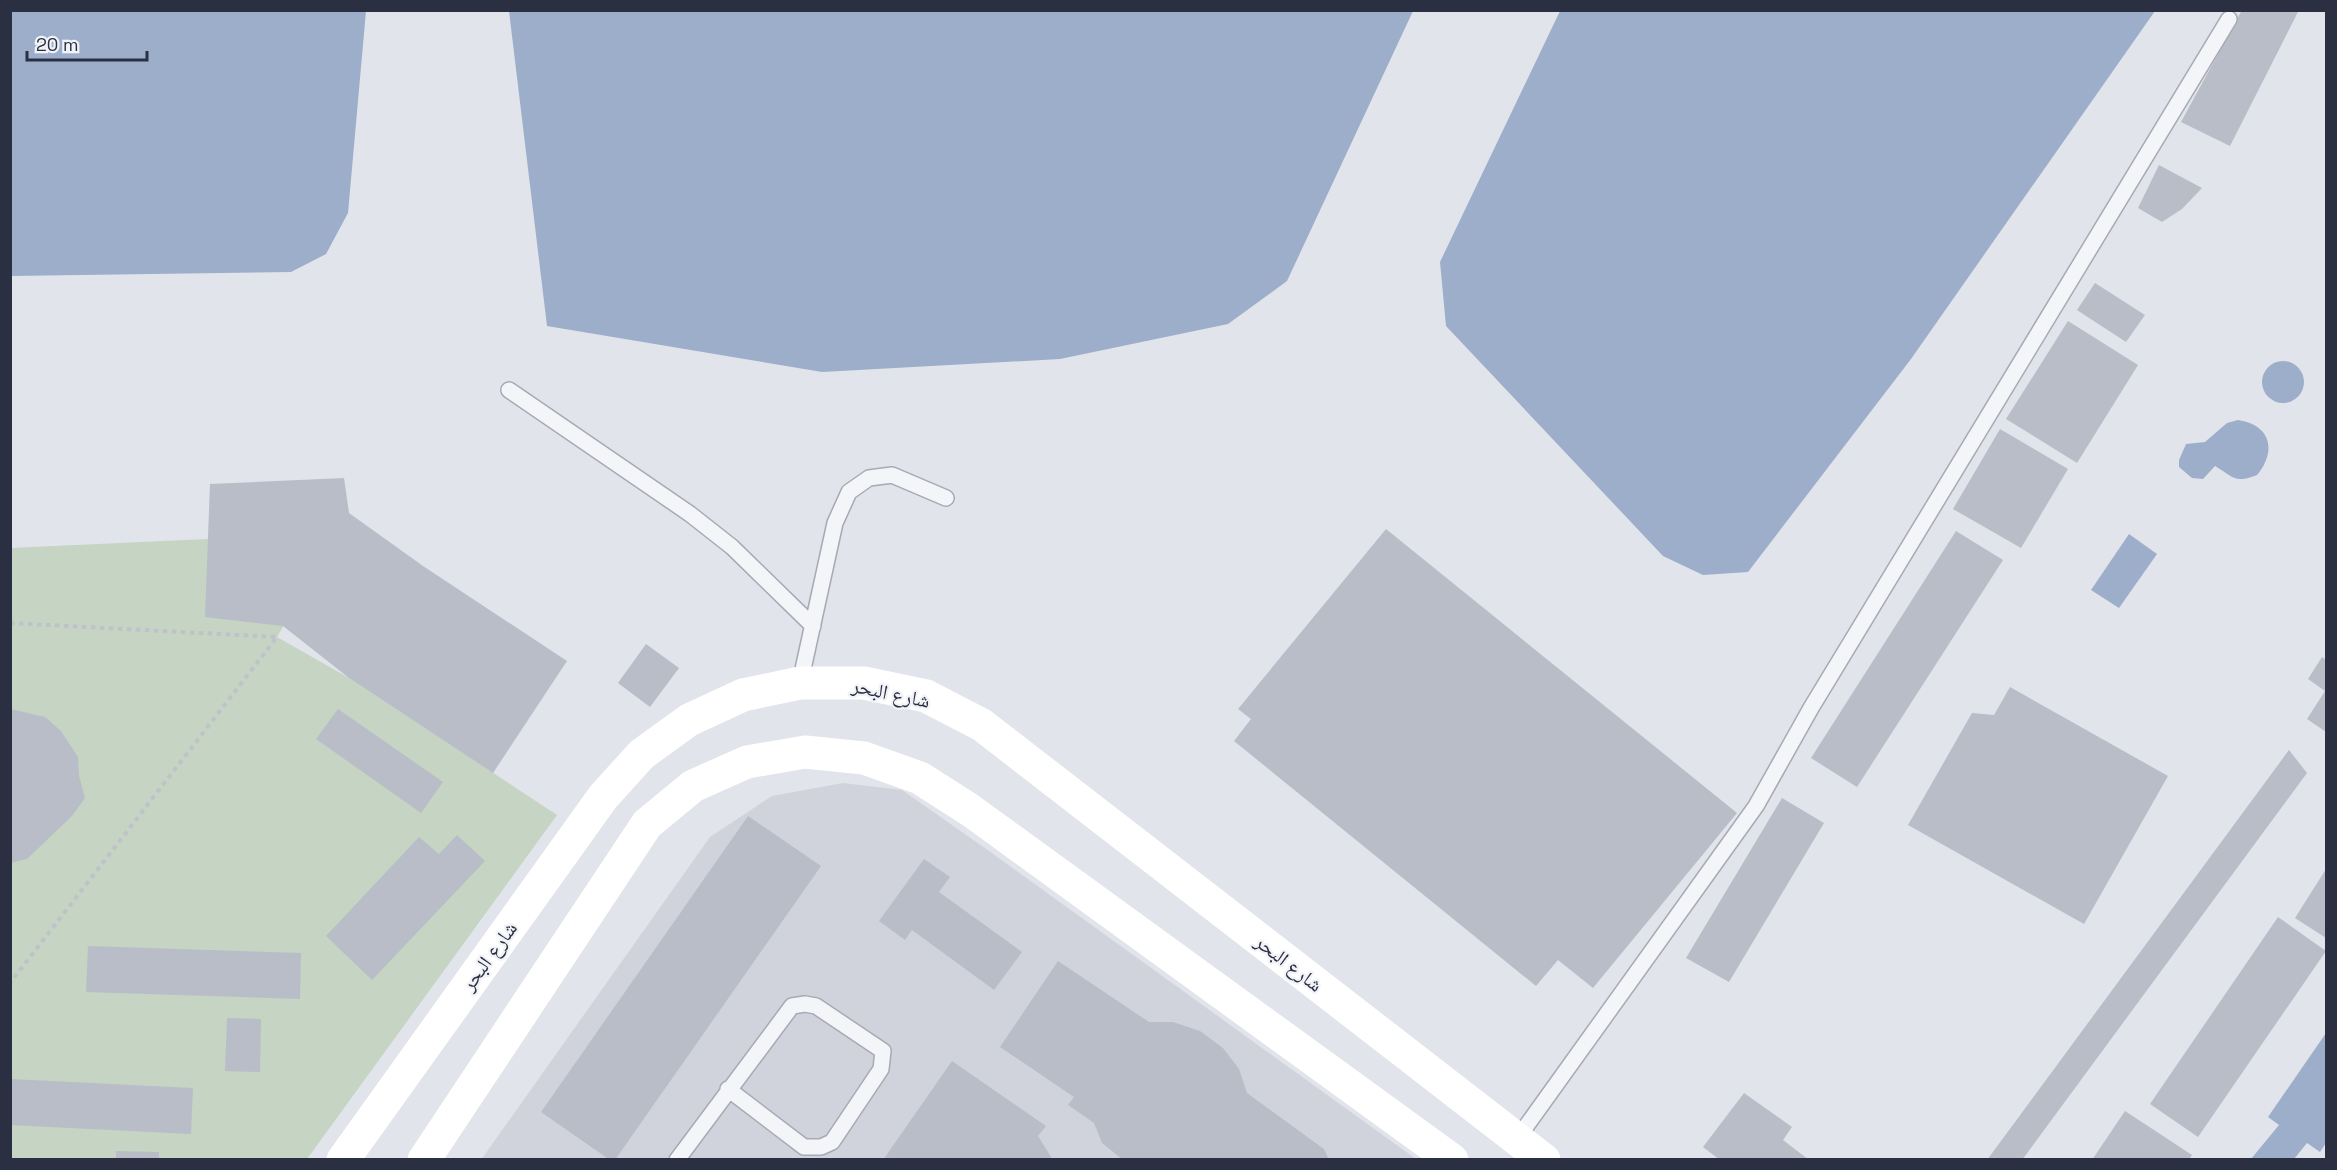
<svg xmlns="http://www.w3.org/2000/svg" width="2337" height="1170" viewBox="0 0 2337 1170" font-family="'Space Grotesk','Noto Naskh Arabic',sans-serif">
<rect width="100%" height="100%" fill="#e1e4ea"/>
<path fill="#d0d3dc" d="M843,783l59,7 87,61 427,308 -935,1 229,-323 62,-41z"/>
<path fill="#c5d4c3" d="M338,533l-61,104 72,41 208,137 -250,344 -296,1v-612z"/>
<path fill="#9daeca" d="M10,11h356l-18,202 -22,41 -35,18 -280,4z
M509,11v-1l904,1 -126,270 -59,43 -168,35 -238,13 -275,-46z
M1560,11v-1l595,1 -244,348 -163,213 -45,3 -40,-19 -217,-230 -6,-64z
M2262 382a21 21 0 1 1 42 0a21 21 0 1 1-42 0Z
M2238,420c33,5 39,31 19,55 -23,9 -23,2 -42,-9l-12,13 -11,-1 -13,-11v-7l7,-16 19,-2 22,-19z
M2129,534l28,20 -38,54 -28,-18z
M2326,1033v110l-6,9 -13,-9 -13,16h-43l28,-34 -11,-8z"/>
<path fill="#b9bdc7" d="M2242,10h57l-69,136 -49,-24z
M2159,165l43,23 -20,21 -20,13 -24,-14z
M2095,283l50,32 -19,27 -49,-32z
M2068,321l70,44 -61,98 -71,-44z
M2000,429l68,40 -47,79 -68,-39z
M344,478l5,35 74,53 144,95 -74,112 -144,-95 -66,-52 -78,-9 5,-133z
M1386,529l351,284 -144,175 -35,-28 -22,26 -302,-245 17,-22 -13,-10z
M1956,531l47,29 -146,227 -46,-29z
M646,644l33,24 -29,39 -32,-24z
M2322,657l4,3v72l-19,-13 18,-28 -17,-12z
M2010,687l158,89 -84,148 -176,-99 64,-112 22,2z
M10,709l35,8 16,14 17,26 1,19 6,22 -13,18 -45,43 -17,4z
M338,709l105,73 -22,31 -105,-74z
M2289,750l18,23 -285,387h-35z
M1782,798l42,25 -95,159 -43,-24z
M748,816l73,50 -206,294h-5l-69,-48z
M457,835l28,26 -113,119 -46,-44 93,-99 20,17z
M924,859l26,18 -11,15 83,60 -28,38 -82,-60 -7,10 -26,-19z
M2326,869v69l-31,-20z
M2278,917l48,34 -128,186 -48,-33z
M88,946l213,7 -1,46 -214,-7z
M1058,961l91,61h24l27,9 23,17 16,21 8,24 77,56 5,11h-206l-21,-17 -8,-20 -26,-18 6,-8 -74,-50z
M227,1018l34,1 -1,53 -35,-1z
M952,1061l94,65 -8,10 15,24h-170z
M10,1079l183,9 -2,46 -181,-9z
M1744,1093l48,34 -9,13 26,20h-89l-17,-13z
M2125,1111l67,44 -3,5h-97z
M116,1151l43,1v8h-43z"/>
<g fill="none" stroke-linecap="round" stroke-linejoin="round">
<g stroke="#a6aab4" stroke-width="18">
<path id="lane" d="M509,390l181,124 42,33 81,79
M800,683l35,-160 14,-31 20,-14 23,-3 54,23
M1517,1139l239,-333 55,-98 418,-689
M677,1160l115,-154 13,-2 11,2 67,45 -2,18 -49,73 -11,5h-17l-76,-58"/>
</g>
<path stroke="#bfc2c9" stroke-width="4" stroke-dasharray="4.5 4.5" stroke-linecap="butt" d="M10,623l267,14 -267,346"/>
<use href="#lane" stroke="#f4f5f8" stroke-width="15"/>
<path stroke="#fff" stroke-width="33" d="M343,1160l260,-363 39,-43 47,-34 54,-25 57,-12h64l62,13 56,29 562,435
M424,1160l223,-336 46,-38 54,-24 58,-10 59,6 56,20 50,32 482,350"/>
</g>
<g text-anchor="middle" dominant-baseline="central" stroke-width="4.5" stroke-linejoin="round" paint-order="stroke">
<g font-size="20" fill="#2a3042" stroke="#f1f3f7">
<text transform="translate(891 693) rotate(12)">شارع البحر</text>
<text transform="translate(489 956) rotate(-54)">شارع البحر</text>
<text transform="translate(1289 963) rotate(38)">شارع البحر</text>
</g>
</g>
<rect width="2337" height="1170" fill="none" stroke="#2a3042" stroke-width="24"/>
<path d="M27 51v9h120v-9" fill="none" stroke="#2a3042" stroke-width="3"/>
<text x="36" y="51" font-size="18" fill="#2a3042" stroke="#f1f3f7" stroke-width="4.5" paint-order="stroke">20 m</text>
</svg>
